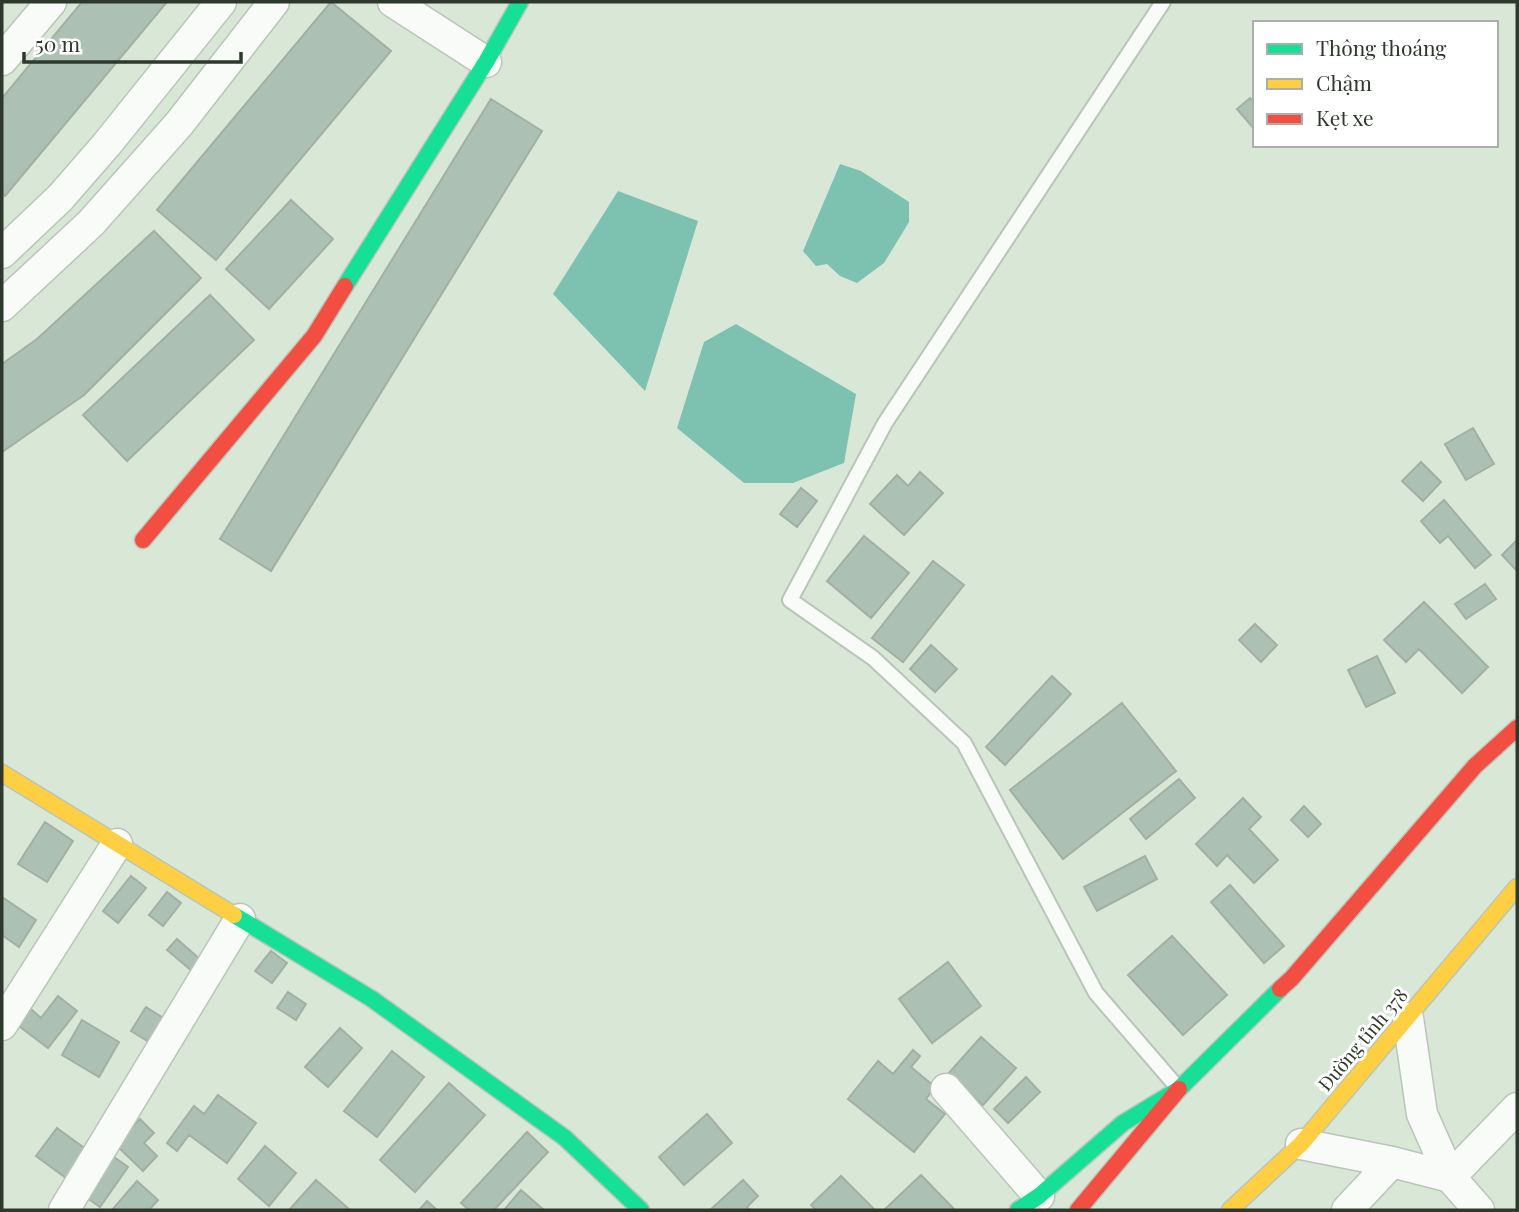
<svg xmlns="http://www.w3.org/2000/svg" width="1519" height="1212" viewBox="0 0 1519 1212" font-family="'Playfair Display',serif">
<rect width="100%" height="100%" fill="#d9e7d7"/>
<path fill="#7dc1b1" d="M840,164l21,7 48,31v20l-25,41 -27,20 -17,-7 -13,-12 -11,2 -13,-15z
M618,191l80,30 -53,170 -92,-97z
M736,324l120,70 -12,69 -51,20h-49l-67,-55 27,-86z"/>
<path fill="#acc1b3" stroke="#a3afa5" stroke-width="2" d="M82,2h85l-162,194 -3,-3v-95z
M331,2l60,49 -175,209 -59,-50z
M1250,98l5,5v27l-18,-21z
M491,99l51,32 -271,440 -51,-32z
M291,200l42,39 -64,70 -43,-40z
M154,231l47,47 -117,117 -82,57v-88l35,-25z
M210,295l44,45 -127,121 -44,-46z
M1473,428l21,36 -28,16 -21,-36z
M1421,462l20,20 -18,19 -21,-20z
M920,472l23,21 -39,42 -34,-31 27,-29 11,11z
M801,488l16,13 -20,26 -17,-13z
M1444,500l47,55 -16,13 -27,-32 -8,7 -19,-22z
M864,536l45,37 -38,45 -44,-37z
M1517,540v31l-15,-16z
M933,561l31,24 -61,77 -31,-24z
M1485,584l11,15 -30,20 -11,-15z
M1424,602l64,65 -26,26 -43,-44 -13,13 -22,-22z
M1255,624l22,21 -16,17 -22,-22z
M931,645l26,24 -22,23 -25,-23z
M1377,656l18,37 -29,14 -18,-37z
M1052,676l19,18 -66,71 -19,-18z
M1122,703l54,68 -113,88 -53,-69z
M1179,779l16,19 -49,41 -16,-20z
M1243,798l18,19 -12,12 29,31 -24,23 -27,-28 -10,11 -21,-22z
M1304,806l17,18 -13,13 -17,-17z
M45,822l28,19 -26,41 -29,-18z
M1145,856l12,23 -60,32 -13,-24z
M131,876l15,12 -28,35 -15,-12z
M1230,885l54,61 -20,17 -53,-61z
M167,892l14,11 -18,23 -14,-11z
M2,897l34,23 -17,27 -17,-12z
M1172,936l55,59 -44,40 -55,-60z
M177,939l24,21 -9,11 -25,-21z
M271,951l16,12 -15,20 -17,-12z
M948,962l33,44 -49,37 -33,-44z
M288,992l18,12 -10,16 -19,-12z
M58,996l19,15 -29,37 -37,-28 13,-17 17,15z
M146,1007l22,14 -14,24 -23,-14z
M82,1020l37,22 -20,35 -37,-22z
M340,1028l22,20 -34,39 -23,-20z
M981,1037l35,31 -33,37 -35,-31z
M913,1050l7,6 -9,11 24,20 -9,12 19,15 -31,38 -66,-53 30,-38 15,13z
M392,1051l32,26 -47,60 -33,-26z
M1026,1077l14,15 -32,31 -14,-14z
M449,1083l36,32 -70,77 -35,-32z
M218,1095l38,28 -29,40 -38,-28 -12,16 -10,-8 27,-37 10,8z
M707,1114l25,29 -48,42 -25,-28z
M140,1119l14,14 -10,10 13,13 -14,15 -28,-27z
M57,1128l30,22 -21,28 -30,-22z
M527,1132l21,20 -54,58h-25l-8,-7z
M265,1146l31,27 -27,33 -31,-27z
M107,1152l21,15 -28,40 -21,-15z
M921,1175l34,35h-71z
M841,1176l34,34h-59l-5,-5z
M316,1180l34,30h-59l-1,-1z
M743,1180l15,16 -11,11 3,3h-40z
M137,1181l21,19 -9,10h-37z
M521,1190l23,20h-40z
M427,1201l10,9h-18z"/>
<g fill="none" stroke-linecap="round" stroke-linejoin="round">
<g stroke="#bac5b9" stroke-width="18">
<path id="lane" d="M1163,2l-278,421 -95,177 83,58 91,85 132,250 82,95"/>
</g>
<g stroke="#bac5b9" stroke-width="33">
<path id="street" d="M393,2l93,60
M2,60l49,-58
M2,253l58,-55 47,-54 114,-142
M2,306l89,-83 88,-99 95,-122
M1408,1018l14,96 28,63 29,33
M2,1025l115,-181
M946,1089l93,107
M1301,1144l91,18 58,15
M1450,1177l67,-69
M64,1210l176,-291
M1347,1210l45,-48"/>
</g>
<g stroke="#bac5b9" stroke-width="19">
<path id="fast" d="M345,286l141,-224 34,-60
M234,915l138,84 193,139 76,72
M1018,1210l21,-14 84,-73 56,-34 101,-100"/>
</g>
<g stroke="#bac5b9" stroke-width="19">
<path id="slow" d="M2,773l232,142
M1230,1210l71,-66 216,-257"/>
</g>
<g stroke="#bac5b9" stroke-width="19">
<path id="jam" d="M143,540l171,-204 31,-50
M1280,989l12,-11 183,-212 42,-38
M1078,1210l101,-121"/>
</g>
<use href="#lane" stroke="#f9fbf9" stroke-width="14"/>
<use href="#street" stroke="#f9fbf9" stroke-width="30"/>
<use href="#fast" stroke="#16e098" stroke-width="16"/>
<use href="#slow" stroke="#ffcf43" stroke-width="16"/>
<use href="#jam" stroke="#f24e42" stroke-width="16"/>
</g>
<g text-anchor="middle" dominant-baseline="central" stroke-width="6" stroke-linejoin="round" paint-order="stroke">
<g font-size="19" fill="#2e382c" stroke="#fff">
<text transform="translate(1362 1039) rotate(-50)">Đường tỉnh 378</text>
</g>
</g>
<rect width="1519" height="1212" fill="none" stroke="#2e382c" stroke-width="7"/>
<rect x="1253" y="21" width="245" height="126" fill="#ffffff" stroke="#abafab" stroke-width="2"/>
<rect x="1267" y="44" width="35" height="10" fill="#16e098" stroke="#abafab" stroke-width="2"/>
<text x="1316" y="56" font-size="21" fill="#2e382c">Thông thoáng</text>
<rect x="1267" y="79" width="35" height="10" fill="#ffcf43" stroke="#abafab" stroke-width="2"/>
<text x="1316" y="91" font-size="21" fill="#2e382c">Chậm</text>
<rect x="1267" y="114" width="35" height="10" fill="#f24e42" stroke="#abafab" stroke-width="2"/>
<text x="1316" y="126" font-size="21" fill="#2e382c">Kẹt xe</text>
<path d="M24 52v10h217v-10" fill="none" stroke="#2e382c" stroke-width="3.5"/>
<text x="35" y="52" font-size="21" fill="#2e382c" stroke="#ffffff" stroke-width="5" paint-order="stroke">50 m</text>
</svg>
